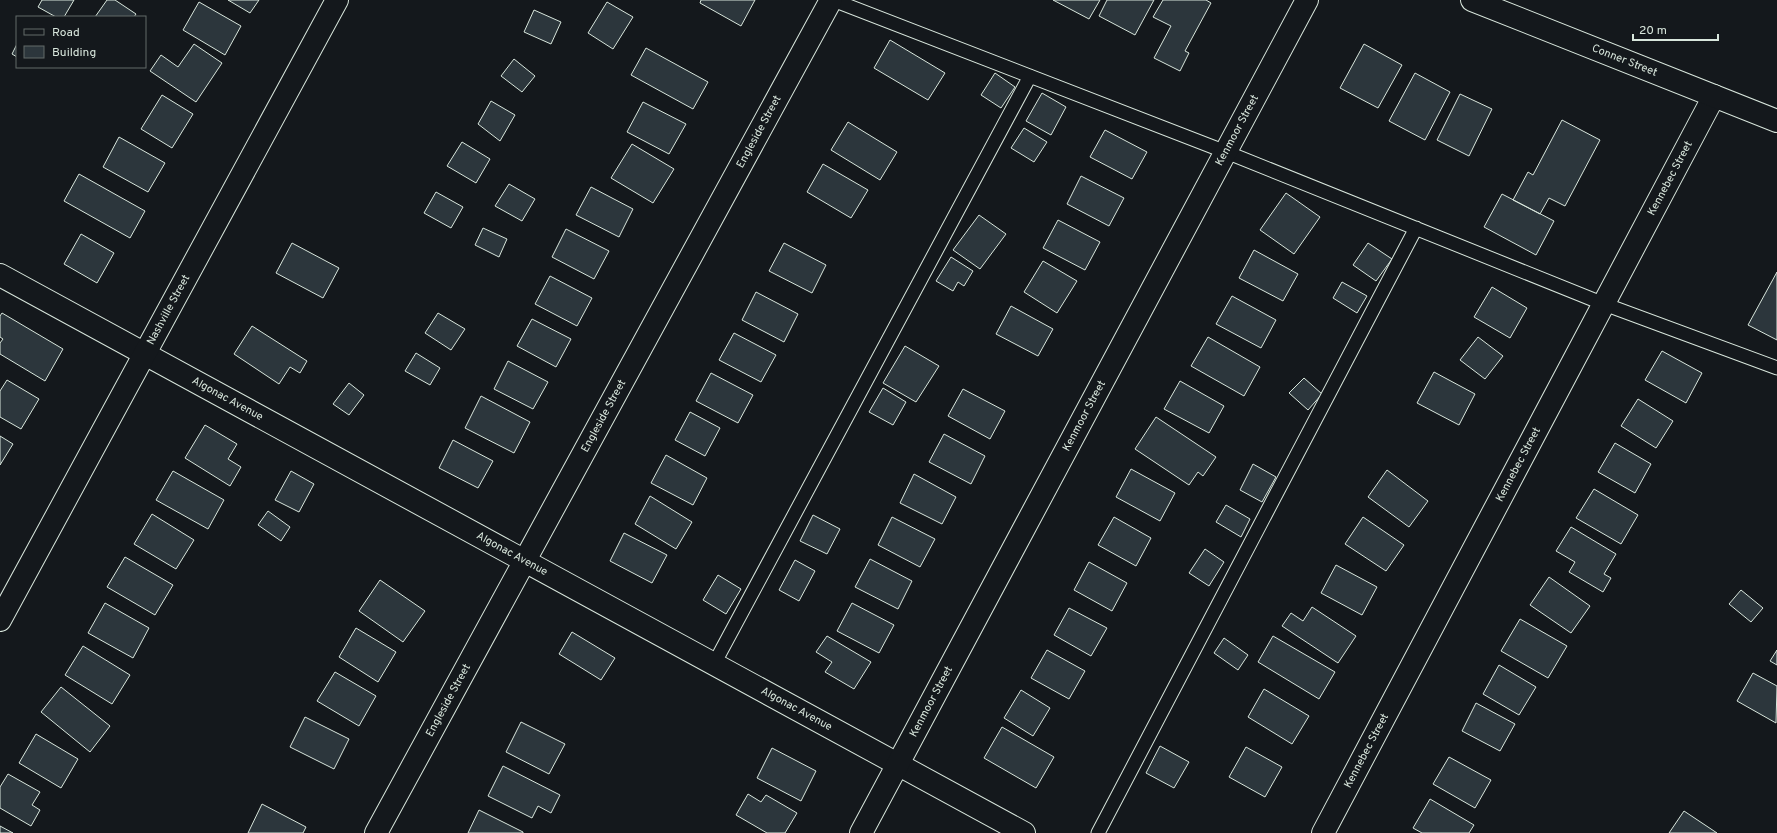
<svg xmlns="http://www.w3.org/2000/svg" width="1777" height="833" viewBox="0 0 1777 833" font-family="Overpass,sans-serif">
<rect width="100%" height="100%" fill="#14181c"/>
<path fill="#2c363c" stroke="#d8e6dc" d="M42,0h32l-10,17h-8l-18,-10z
M107,0h8l21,14 -2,3h-39z
M228,0h31l-9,13z
M701,0h54l-14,26 -41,-23z
M1053,0h47l-11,19z
M1107,0h47l-19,35 -36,-19z
M1163,0h43l5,3 -26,48 4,2 -9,18 -26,-13 17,-32 -18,-9z
M199,2l42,24 -16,29 -42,-25z
M607,2l26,15 -20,32 -25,-16z
M534,10l27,12 -10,22 -27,-12z
M890,40l55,33 -17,27 -54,-32z
M17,44v13l-5,-3z
M194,44l28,19 -26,39 -46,-31 11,-16 17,12z
M1364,44l38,21 -24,43 -38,-20z
M646,48l62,34 -15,27 -62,-34z
M514,59l21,17 -13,16 -21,-16z
M995,73l20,14 -14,21 -20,-13z
M1415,73l35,19 -25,48 -36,-19z
M1042,93l24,14 -15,28 -25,-14z
M1460,94l32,15 -23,47 -32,-16z
M162,95l31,19 -21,34 -31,-19z
M491,101l24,14 -15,26 -22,-17z
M643,102l43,22 -17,30 -42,-22z
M1562,120l38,20 -35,66 -16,-8 -9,16 -27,-14 15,-28 5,3z
M848,122l49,30 -17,28 -49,-30z
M1024,128l23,14 -13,20 -23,-14z
M1105,130l42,22 -15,27 -42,-22z
M119,137l46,26 -17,29 -45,-25z
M462,142l28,17 -14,24 -29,-17z
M632,144l42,25 -21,34 -42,-25z
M823,164l45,26 -17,28 -44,-26z
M79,174l66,37 -15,27 -66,-37z
M1081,176l43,22 -15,28 -42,-22z
M509,184l26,15 -13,22 -27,-15z
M591,187l42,22 -14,28 -43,-22z
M436,192l27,15 -12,21 -27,-15z
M1286,193l34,24 -26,37 -34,-24z
M1502,194l52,27 -18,34 -52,-28z
M979,215l27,19 -26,35 -27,-19z
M1058,220l42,22 -15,28 -42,-22z
M483,228l24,11 -8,18 -24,-12z
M566,229l43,22 -15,28 -42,-22z
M81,234l33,19 -17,30 -33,-19z
M292,243l47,25 -16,30 -47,-25z
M784,243l42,22 -14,28 -43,-22z
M1368,243l24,16 -16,22 -23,-16z
M1254,250l44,24 -15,27 -44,-23z
M951,257l22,14 -9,15 -6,-4 -5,9 -17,-10z
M1043,261l34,20 -20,32 -33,-21z
M1777,272v68l-29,-15z
M550,276l42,22 -15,28 -42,-22z
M1342,282l25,14 -10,17 -24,-15z
M1492,287l35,21 -17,30 -36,-21z
M756,292l42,22 -14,28 -42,-22z
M1232,296l44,24 -15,28 -45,-24z
M1011,306l42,23 -15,27 -42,-22z
M2,313l61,36 -18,32 -45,-27v-11l3,-4 -3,-2v-21z
M438,313l27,16 -14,21 -26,-17z
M532,319l39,20 -15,28 -39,-21z
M252,326l55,35 -7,12 -10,-6 -11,17 -45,-30z
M734,333l42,22 -15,27 -42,-22z
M1208,337l52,30 -16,29 -53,-30z
M1478,337l25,19 -18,23 -25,-19z
M905,346l34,20 -23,36 -33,-19z
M1662,351l40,22 -16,30 -41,-23z
M416,353l24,15 -10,17 -25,-14z
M508,361l40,21 -15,27 -39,-20z
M1434,372l41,22 -16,31 -42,-22z
M711,373l42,22 -15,28 -42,-22z
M1304,378l18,16 -14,16 -19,-17z
M7,380l32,19 -18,30 -21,-12v-26z
M1180,381l44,25 -15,27 -45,-24z
M349,383l15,12 -15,20 -16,-11z
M883,388l23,14 -13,23 -24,-13z
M963,389l42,22 -15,28 -42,-23z
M481,396l49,26 -16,31 -49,-25z
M1638,399l35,22 -17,27 -35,-22z
M690,412l30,16 -15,28 -30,-16z
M1156,417l60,40 -13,19 -5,-4 -9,13 -54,-36z
M205,425l32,19 -9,15 13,8 -11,19 -45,-28z
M944,434l41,22 -14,28 -42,-22z
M0,436l13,8 -13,21z
M453,440l40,21 -15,27 -39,-20z
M1615,443l36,21 -16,29 -37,-21z
M666,455l41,23 -14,27 -42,-22z
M1253,464l23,13 -14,25 -22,-12z
M1131,469l44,24 -15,28 -44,-24z
M1387,470l41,31 -19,26 -41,-30z
M173,471l51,29 -16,29 -52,-29z
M291,471l23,13 -15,28 -24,-12z
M914,474l42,23 -14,27 -42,-21z
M1594,489l44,26 -17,29 -45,-26z
M650,496l42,26 -16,27 -41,-25z
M1226,505l24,14 -9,18 -25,-15z
M268,511l22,16 -9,14 -23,-16z
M152,514l42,26 -18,29 -42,-25z
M813,515l27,14 -13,25 -27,-13z
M892,517l43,22 -15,28 -42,-22z
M1114,517l37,21 -15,28 -38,-21z
M1363,517l41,28 -18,26 -41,-27z
M1571,527l45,27 -12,20 7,4 -8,14 -34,-20 6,-10 -19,-11z
M624,533l43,22 -15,28 -42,-22z
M1205,549l19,13 -15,24 -20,-13z
M125,557l48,28 -18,30 -48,-28z
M870,559l42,22 -14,28 -43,-22z
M795,560l20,11 -16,30 -20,-11z
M1089,562l38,21 -15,28 -38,-21z
M1336,565l41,22 -15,28 -41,-22z
M718,575l23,14 -15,25 -23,-14z
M1549,577l41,29 -19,27 -41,-28z
M380,580l45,31 -22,31 -44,-31z
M1741,590l22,18 -12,14 -22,-18z
M105,603l44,25 -16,30 -45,-25z
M852,603l42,22 -15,28 -42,-22z
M1312,607l44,29 -18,27 -56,-37 9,-13 12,8z
M1069,608l38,20 -16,28 -37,-21z
M1520,619l47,27 -19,32 -47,-27z
M356,628l40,24 -18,30 -39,-25z
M572,632l43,26 -14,22 -42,-26z
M827,636l44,26 -17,27 -29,-17 7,-10 -16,-10z
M1273,636l62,36 -16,27 -61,-37z
M1224,638l24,17 -10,15 -24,-17z
M83,646l47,29 -18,29 -47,-29z
M1047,650l38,21 -16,28 -38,-21z
M1777,650v15l-7,-4z
M1499,665l37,22 -17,28 -36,-21z
M335,672l41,24 -17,30 -42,-25z
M1753,673l24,13 -1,37 -39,-22z
M61,687l49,39 -20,26 -49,-40z
M1264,689l45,27 -17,28 -44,-27z
M1021,690l29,18 -17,28 -29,-18z
M1476,703l39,21 -15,27 -38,-20z
M305,717l44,22 -15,30 -44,-22z
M521,722l44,22 -16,30 -43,-22z
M1002,727l52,30 -18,31 -52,-30z
M36,734l42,25 -17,29 -42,-25z
M1160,746l29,16 -15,26 -28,-15z
M1246,747l36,20 -17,30 -36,-20z
M772,748l44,23 -15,30 -44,-23z
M1449,757l42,23 -16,28 -42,-24z
M503,766l57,29 -9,18 -13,-7 -6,12 -44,-22z
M8,774l32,18 -8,13 8,5 -9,16 -31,-18v-21z
M748,794l13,8 5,-7 31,18 -12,20h-18l-31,-18z
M1430,799l44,26 -5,8h-47l-9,-5z
M262,804l44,23 -3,6h-55z
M479,810l44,22v1h-55z
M1684,811l33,22h-48z
M0,826l13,7h-13z"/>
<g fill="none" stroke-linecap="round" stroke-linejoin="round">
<g stroke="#d8e6dc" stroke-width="15">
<path id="service" d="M833,0l393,152 378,152 173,64
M714,664l316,-588
M1098,833l318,-605"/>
</g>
<g stroke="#d8e6dc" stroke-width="24">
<g id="minor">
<path id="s1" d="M0,275l1024,558"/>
<path id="s2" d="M0,620l337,-620"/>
<path id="s3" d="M376,833l455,-833"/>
<path id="s4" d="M861,833l446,-833"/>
<path id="s5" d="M1323,833l391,-737"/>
</g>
</g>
<g stroke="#d8e6dc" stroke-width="24">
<g id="secondary">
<path id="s6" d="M1472,0l305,121"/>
</g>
</g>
<use href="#service" stroke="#14181c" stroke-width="13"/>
<use href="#minor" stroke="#14181c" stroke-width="22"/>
<use href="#secondary" stroke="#14181c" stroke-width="22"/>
</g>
<g text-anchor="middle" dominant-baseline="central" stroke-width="3" stroke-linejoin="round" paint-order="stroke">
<g font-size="11" fill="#d8e6dc" stroke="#14181c">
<text stroke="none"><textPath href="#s6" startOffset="164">Conner Street</textPath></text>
<text stroke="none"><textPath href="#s4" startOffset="797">Kenmoor Street</textPath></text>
<text stroke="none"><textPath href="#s3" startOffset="799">Engleside Street</textPath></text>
<text stroke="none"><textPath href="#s5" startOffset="741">Kennebec Street</textPath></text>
<text stroke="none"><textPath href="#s2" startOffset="353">Nashville Street</textPath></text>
<text stroke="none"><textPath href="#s1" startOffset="259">Algonac Avenue</textPath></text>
<text stroke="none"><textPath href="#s3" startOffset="475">Engleside Street</textPath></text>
<text stroke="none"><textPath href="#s4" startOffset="473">Kenmoor Street</textPath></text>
<text stroke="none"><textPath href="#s5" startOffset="417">Kennebec Street</textPath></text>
<text stroke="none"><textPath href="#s1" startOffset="583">Algonac Avenue</textPath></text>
<text stroke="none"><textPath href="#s3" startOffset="151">Engleside Street</textPath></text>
<text stroke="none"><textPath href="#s4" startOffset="149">Kenmoor Street</textPath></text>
<text stroke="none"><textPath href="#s1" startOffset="907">Algonac Avenue</textPath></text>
<text stroke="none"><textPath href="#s5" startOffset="93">Kennebec Street</textPath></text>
</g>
</g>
<rect x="16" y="16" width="130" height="52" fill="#14181c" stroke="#626a69"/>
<rect x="24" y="29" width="20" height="6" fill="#14181c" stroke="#626a69"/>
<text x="52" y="36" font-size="12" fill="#d8e6dc">Road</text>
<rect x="24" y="46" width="20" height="12" fill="#2c363c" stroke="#626a69"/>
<text x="52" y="56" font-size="12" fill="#d8e6dc">Building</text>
<path d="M1633 34v6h85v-6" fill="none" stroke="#d8e6dc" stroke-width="2"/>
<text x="1639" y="34" font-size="12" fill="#d8e6dc" stroke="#14181c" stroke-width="3" paint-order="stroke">20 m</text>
</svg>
